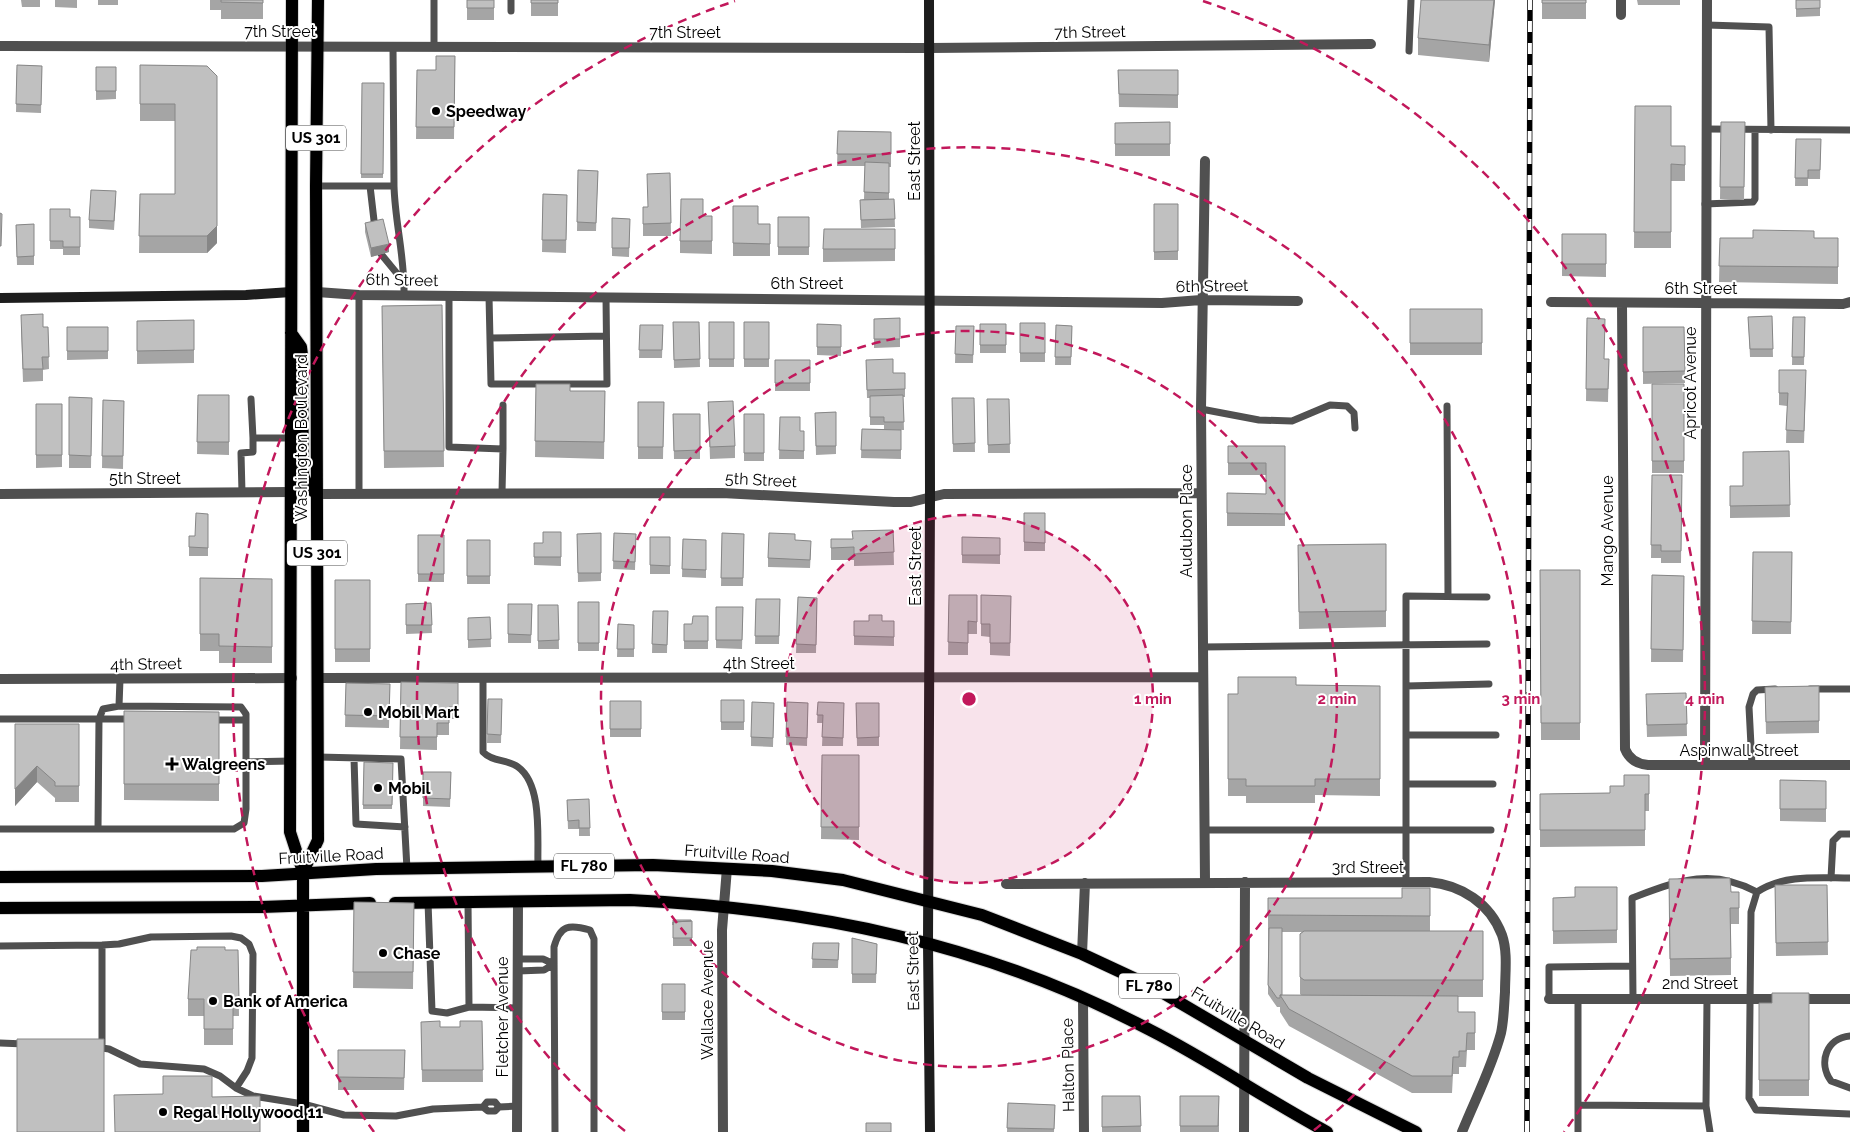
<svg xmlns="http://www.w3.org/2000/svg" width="1850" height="1132" viewBox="0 0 1850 1132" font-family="Raleway,sans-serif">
<rect width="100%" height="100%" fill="#fff"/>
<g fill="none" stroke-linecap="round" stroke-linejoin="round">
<g stroke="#dbdbdb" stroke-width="14">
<path id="primary" d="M292,0l-2,832 13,40v260
M291,333l10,14 1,8 1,120 5,12 9,7
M303,872l15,-32 -2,-654 2,-186
M0,877l262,-1 114,-7 277,-4 119,6 71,9 139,35 100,39 71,33 155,91 108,54
M395,903l235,-3c185,9 355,43 520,130 61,31 117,70 177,102
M0,908l262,-1 108,-4"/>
</g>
<path stroke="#505050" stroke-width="7" d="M434,0v46
M511,0v11
M1707,25l62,2 2,103
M393,46l1,140
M1409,51l2,-51
M1706,129l144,1
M316,186h78c1,37 11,72 10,109
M370,186l5,43
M1705,204l48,-2 2,-3v-69
M381,254l23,28
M359,295v199
M449,295v152l54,2 -1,44
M489,296l2,88h116l-1,-87
M490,338l116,-2
M251,399l2,39h38
M1447,406l1,190
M1201,409l58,11 33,1 38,-16 17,1 7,7 1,15
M503,449v-44
M242,493l-1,-40 12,-1v-14
M1202,647l285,-3
M483,678v74c9,10 24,7 35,15 25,18 19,72 20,100
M1406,686l83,-2
M1810,689h40
M119,706l1,-27
M0,719h99l4,-10 16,-3 122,1 5,7v95l-2,14 -10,6h-234
M211,720h35
M1406,735h90
M318,757l83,2 6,110
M354,758l2,66 49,3
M246,762l45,-1
M1752,765l-3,-58 4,-13 4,-4 18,-1
M1406,784h87
M98,829l1,-110h33
M1204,830h287
M1831,878l2,-37 7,-7h10
M1850,878c-31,0 -66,-4 -93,14l-6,20 -2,186 7,12 94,4
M1406,882v-286l81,1
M428,902l4,109 15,2 22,-6 48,1
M468,902l1,105
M0,946l102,-1 17,-1 32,-7 80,-1 10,2 8,6 4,10 -1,104 -5,13 -11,17
M518,959h25l11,5
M518,971l26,-1 10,-6
M1633,998l-1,-100c46,-17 79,-31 125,-6
M1707,998l-1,108 4,26
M1549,999v-32l83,-1
M1850,1036c-24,2 -32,27 -19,45l19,7
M0,1043l25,1
M95,1047l14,2 31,15 64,5 16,7 16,12 17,8 50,8 41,11 52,1 37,-7 50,-2
M102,1047v-102
M1578,1105l128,1
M499,1107l-4,-5h-8l-4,5 5,4h7l4,-4 18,-1
M555,1132l-1,-185c6,-22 15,-23 36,-17l4,9v193
M1578,1132v-134"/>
<path stroke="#505050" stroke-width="10" d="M1621,15v-15
M0,46l929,2 442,-4
M1205,161l-4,248 4,472
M317,292l42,3 803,8 39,-3 97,1
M1551,302l292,2 7,-2
M1622,303l3,446c4,10 12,15 23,16h202
M0,494l291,-2
M317,494l405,-1 172,9h17l33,-8 257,-1
M317,678l885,-1
M0,679l292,-1
M1705,765l2,-765
M1006,884l423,-2c32,3 61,21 73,53 6,17 3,39 3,57 -1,13 -1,27 -4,41 -9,34 -26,67 -39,99
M1082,954l3,-71
M1083,999l1,133
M1549,999h301
M517,1132l1,-230
M723,1132l-1,-202 5,-62
M1244,1132l1,-250"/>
<path stroke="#1d1d1d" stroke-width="10" d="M929,0l1,497 -2,446 2,189
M0,298l246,-3 45,-3"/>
<use href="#primary" stroke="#000" stroke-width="12"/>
<g stroke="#000" stroke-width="5.5">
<path id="rail" d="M1527,1132l3,-1132"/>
</g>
<use href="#rail" stroke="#fff" stroke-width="4" stroke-dasharray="11" stroke-linecap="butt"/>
</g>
<path fill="#a5a5a5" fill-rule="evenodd" d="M21,0h19v7h-18z
M55,0h22v8l-22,-1z
M98,0h20v5h-20z
M210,0h53v19h-42v-9h-11z
M467,0h27v20h-27z
M531,0h27v16h-27z
M1495,0l-6,62 -71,-7v-17z
M1542,0h44v19h-44z
M1637,0h43v5h-42z
M1796,0h24v16l-24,1z
M455,56l-1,83h-38l1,-69h19z
M17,65l25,1 -1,47 -25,-1z
M140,65l67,1 10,177 -10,10h-68l1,-59h35v-73h-35z
M96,67h20v32l-20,1z
M1118,70h60v38l-59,-1z
M362,83h22l-1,95h-22z
M1635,106l36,40h14v35h-14v67h-37z
M1170,122v34h-55v-33z
M1721,122h24l-1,78 -24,-1z
M838,131l53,1v35h-2v32h5l1,28 -34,1 -1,-28 4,-1 1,-33h-28z
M1796,139h25l-1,40h-12v7h-13z
M578,170l20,1 -2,60h-19z
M670,173l1,63h-28v-29h5z
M543,194l24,1 -1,58 -24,-1z
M116,199l-2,31 -25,-2v-8z
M1154,204h24v56h-24z
M733,206l25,18h12v32h-37z
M50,209l20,8h10v38h-17v-6h-13z
M703,216h9v38l-32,-1v-12z
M778,217h31v38h-31z
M612,218l18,1 -1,38 -17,-1z
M365,223l24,29 -18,5 -6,-25z
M34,224v41h-17l-1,-40z
M895,229v32l-72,1v-13z
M1562,234h44v43l-44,-1z
M1720,238h118v46l-119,-2z
M442,305l2,162 -60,1 -2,-162z
M1410,309h72v46h-72z
M1772,316l1,41h-23l-2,-40z
M1793,317h12l-1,48h-12z
M900,318v29l-26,1v-29z
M1587,318l17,41h5l-1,43 -22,-1z
M194,320v43l-57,1v-43z
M673,322h26l1,45 -26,1z
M709,322h25v45h-25z
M744,322h25v45h-25z
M1020,323h25v39h-25z
M817,324l24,1v31l-24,-1z
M980,324h26v29h-26z
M640,325h23l-1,33h-23z
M1056,325l16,1 -1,39h-16z
M956,326h18l-1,37h-18z
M21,327h27l1,42 -6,1v11l-20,1z
M67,327h41v32l-41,1z
M1643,327h41l1,56 -42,1z
M775,360h35v31h-35z
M866,360l27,13h12v24h-2l1,33h-3v29l-40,-1 1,-29h22v-4h-14v-27h-3z
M1779,370l27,13 -2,60h-18l1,-37 -8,-1z
M536,384l34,7h35l-1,68 -69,-2z
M1652,384h32v89h-32z
M198,395h31v60l-32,-1z
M69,397l23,1 -1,70h-22z
M952,398h22l1,54h-22z
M987,399h22l1,54h-22z
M103,400l21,1 -1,68 -21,-1z
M638,402h26l-1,57h-25z
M708,402l27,44v12l-25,1z
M36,404h26v63l-26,1z
M836,412v42l-20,1 -1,-42z
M673,414h27v45h-26z
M744,414h20v47h-20z
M780,417l20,14h4v28h-25z
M1228,446h57v80h-58v-33l39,1v-19h-38z
M1789,451l1,66 -60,1v-32h13z
M1652,475h30l-1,88h-20v-5h-10z
M1024,513h21v38h-21z
M208,514v42h-19v-20h6z
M893,530l1,35 -40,1v-6h-23v-21h21z
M561,532v34l-27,-1v-22h9z
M601,533v48l-23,1 -1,-48z
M614,533l22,1 -1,36 -22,-1z
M722,533l22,1 -1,52h-22z
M418,535h26v47h-26z
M650,537h20v37h-20z
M962,537l38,1v26l-38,-1z
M683,539l23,1v38l-24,-1z
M467,540h23v44h-23z
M795,540l16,9 -1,19 -42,-1v-9z
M1386,544v83l-87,2 -1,-84z
M1753,552h39l-1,82h-39z
M1540,570h40v170h-39z
M1652,575l32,1 -1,86h-32z
M200,578l72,1v84h-53v-12h-19z
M335,580h35v82h-35z
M949,595h28v39h-9v21h-20z
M981,595l30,1 -1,60 -20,-1v-18l-9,-1z
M798,597l19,1 -1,55h-20z
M756,599h24l-1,45h-24z
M578,602h21v49h-21z
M431,603l1,30 -26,1v-30z
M508,604h24l-1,39h-23z
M538,605h20l1,44h-21z
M716,607h27l-1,42 -26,-1z
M653,611h15l-1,42h-15z
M708,616v33h-24v-25h8z
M490,617l1,30 -23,1v-30z
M854,621h40v25l-40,-1z
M618,624l16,1v32h-17z
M401,682l57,1v36h-9v16h-12v15l-37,-1z
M346,683l44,1 -1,44 -44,-1z
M1296,685l84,1v110l-65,-1v8h-69v-7h-18v-102h10z
M1819,686v47l-53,1 -1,-47z
M1686,693l1,43 -40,1 -1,-30z
M488,699h14l-1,44h-14z
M721,700h23v30h-23z
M610,701h31v36h-31z
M787,702l21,1 -1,43 -21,-1z
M818,702l26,1 -1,43h-21l1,-23h-6z
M774,703l-1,44 -22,-1v-9z
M856,703h23v43h-22z
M124,711l95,1v89l-95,-1z
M15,724h64v78h-24v-4l-18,-16 -22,24z
M822,755h37v85l-38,-1z
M364,762l29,1 -1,46h-29z
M423,772h28l-1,35 -27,-1z
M1649,775v36h-4v35l-105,1v-53l70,-1z
M1780,780l46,1v41l-46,-1z
M589,799l1,37h-11v-7h-11l-1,-29z
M1669,879l62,13 8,16v16h-8v51l-61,1z
M1775,885h52l1,70 -52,1z
M1617,887v56l-64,1v-46l22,-1z
M1430,888v43h53v66h-25v15h17v38h-8l-1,17h-7v7h-6l-1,19h-40l-123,-67 -9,-14v-5h-3l-9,-13v-96h134zM1282,932h20l-2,2v60l2,2 -20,-1z
M354,902l60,1 -1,86 -60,-1z
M673,920l19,1v25h-19z
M852,938l25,6 -1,39h-24z
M813,943h26l-1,25h-26z
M225,950h13l1,66h-6v29h-29v-29h-16v-17z
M662,984h23v36h-23z
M1809,993v103h-50v-93h13z
M482,1021l1,61h-61l-1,-60 19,5h20z
M338,1050h67l-1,40h-66z
M1102,1096h38l1,36h-39z
M1180,1096h39v36h-39z
M1008,1103l47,2 -1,27h-47z"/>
<path fill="#868686" d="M1494,0h1l-6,62v-17z
M217,92v151l-10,10v-17z
M389,244v8l-18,5v-9z
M37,766v16l-22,24v-17z"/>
<path fill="#c0c0c0" stroke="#868686" d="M221,0h42v3l-42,-1z
M467,0h27v8h-27z
M531,0h27v3h-27z
M1421,0h73l-5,45 -71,-7z
M1542,0h44v3h-44z
M1796,0h24v8l-24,1z
M436,56h19l-1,71h-38l1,-57h19z
M17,65l25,1 -1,39 -25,-1z
M140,65l67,1 10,10v150l-10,10h-68l1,-42h35v-90h-35z
M96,67h20v24h-20z
M1118,70h60v25l-59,-1z
M362,83h22l-1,91h-22z
M1635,106h36v40h14v19l-14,-1v68h-37z
M1170,122v22h-55v-21z
M1721,122h24l-1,65h-24z
M838,131l53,1v22h-54z
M1796,139h25l-1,31h-12v8h-13z
M865,162l24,1v30l-25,-1z
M578,170l20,1 -2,52 -19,-1z
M670,173l1,50 -28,1v-17h5l-1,-33z
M91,190l25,1 -2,30 -25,-1z
M543,194l24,1 -1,45h-24z
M681,199h22v17h9v25h-32z
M894,199l1,20 -34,1 -1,-20z
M1154,204h24v47l-24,1z
M733,206h25v18h12v20l-37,-1z
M50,209h20v8h10v30h-17v-6h-13z
M0,213l2,1 -1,32h-1z
M778,217h31v30h-31z
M612,218l18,1 -1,29h-17z
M383,219l6,25 -18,4 -6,-25z
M34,224v32l-17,1 -1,-32z
M824,229h71v20h-72z
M1753,230l61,1v7h24v29l-119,-1 1,-28h33z
M1562,234h44v30h-44z
M442,305l2,146h-60l-2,-145z
M1410,309h72v34h-72z
M43,314v13h5l1,30h-7l1,12h-20l-2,-54z
M1772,316l1,33h-23l-2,-32z
M1793,317h12l-1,40h-12z
M900,318v21h-26v-20z
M1587,318l18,1 -1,40h5l-1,30h-22z
M194,320v30l-57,1v-30z
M673,322h26l1,37 -26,1z
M709,322h25v37h-25z
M744,322h25v37h-25z
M1020,323h25v30h-25z
M817,324l24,1v22h-24z
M980,324h26v21h-26z
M640,325h23l-1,25h-23z
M1056,325l16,1 -1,31h-16z
M956,326h18l-1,29 -18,-1z
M67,327h41v24h-41z
M1643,327h41l1,44 -42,1z
M893,359v14h12v16l-38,1 -1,-30z
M775,360h35v23h-35z
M1779,370h27l-2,61 -18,-1 2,-37h-9z
M536,384h34v7h35l-1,51 -69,-1z
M1652,384h32v77h-32z
M198,395h31v47h-32z
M903,395l1,27h-20v-5h-14v-21z
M69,397l23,1 -1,58 -22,-1z
M952,398h22l1,45 -22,1z
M987,399h22l1,45 -22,1z
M103,400l21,1 -1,55h-21z
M733,401l2,45 -25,1 -2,-45z
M638,402h26l-1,45h-25z
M36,404h26v51h-26z
M836,412v34h-20l-1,-33z
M673,414h27v36l-26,1z
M744,414h20v39h-20z
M780,417h20v14h4v20l-25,-1z
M862,429l39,1v20h-40z
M1228,446h57v68l-58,-1v-20l39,1v-31h-38z
M1789,451l1,54 -60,1v-20h13v-34z
M1652,475h30l-1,76h-20v-6h-10z
M196,513l12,1v34l-19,-1v-11h6z
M1024,513h21v30l-21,-1z
M893,530l1,22 -40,2v-7l-23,1v-9h22l-1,-8z
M543,532h18v25h-27v-14h9z
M601,533v40h-23l-1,-39z
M614,533l22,1 -1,28 -22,-1z
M722,533l22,1 -1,44h-22z
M769,533l26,1v6l16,1 -1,19 -42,-2z
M418,535h26v39h-26z
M650,537h20v29l-20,-1z
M962,537l38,1v17h-38z
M683,539l23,1v30l-24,-1z
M467,540h23v36h-23z
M1386,544v67l-87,1 -1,-67z
M1753,552h39l-1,70 -39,-1z
M1540,570h40v153h-39z
M1652,575l32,1 -1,74 -32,-1z
M200,578l72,1v68l-53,-1v-12h-19z
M335,580h35v69h-35z
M949,595h28v27l-9,-1v22l-20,-1z
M981,595l30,1 -1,47h-20v-19h-9z
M798,597l19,1 -1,47 -20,-1z
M756,599h24l-1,37h-24z
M578,602h21v41h-21z
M431,603l1,22h-26v-21z
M508,604h24l-1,31 -23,-1z
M538,605h20l1,35 -21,1z
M716,607h27l-1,33h-26z
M653,611h15l-1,34 -15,-1z
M869,615h13v6h12v16l-40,-1v-15h15z
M693,616h15v25h-24v-17h8z
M490,617l1,22 -23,1v-22z
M618,624l16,1v24h-17z
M1238,677h58v8l84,1v93h-65v7h-69v-7h-18v-85h10z
M401,682l57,1v24h-9v16h-12v14h-37z
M346,683l44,1 -1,32 -44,-1z
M1819,686v35l-53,1 -1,-35z
M1686,693l1,31 -40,1 -1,-31z
M488,699h14l-1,36 -14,-1z
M721,700h23v22h-23z
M610,701h31v28h-31z
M752,702l22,1 -1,35 -22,-1z
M787,702l21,1 -1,35 -21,-1z
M818,702l26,1 -1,35 -21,-1 1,-22h-6z
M856,703h23v34l-22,1z
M124,711l95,1v72h-95z
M15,724h64v62h-24v-4l-18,-16 -22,23z
M822,755h37v72h-38z
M364,762l29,1 -1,42h-29z
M423,772h28l-1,27 -27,-1z
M1624,775h25v19h-4v36h-105v-36l70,-1v-7h14z
M1780,780l46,1v28h-46z
M589,799l1,29h-11v-8l-11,1 -1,-21z
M1730,878l1,14h8v16h-9l1,50 -61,1 -1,-80z
M1775,885h52l1,57 -52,1z
M1575,887h42v43l-64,1v-33l22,-1z
M1402,888h28v28l-162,-1v-17h134z
M354,902l60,1 -1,69h-60z
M673,920h18v1l-18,1v3z
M692,921v17h-19v-16z
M1269,928h13v67h-2v3h-3l-9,-13z
M1304,931h179v49h-179l-4,-3v-43z
M852,938l25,6 -1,30h-24z
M813,943h26l-1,17 -26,-1z
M197,947h28v3h13l1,50h-6v29h-29v-30h-16l3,-49h6z
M662,984h23v28h-23z
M1772,993h37v87h-50v-77h13z
M1280,995l178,1v16h17v21h-8l-1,18h-7v6h-6l-1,19h-40l-123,-67z
M440,1021v6h20v-6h22l1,49h-61l-1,-48z
M17,1039h87v93h-87z
M338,1050h67l-1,28 -66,-1z
M163,1076h49v21l48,-1v36h-145l-1,-37 49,-1z
M1102,1096h38l1,30 -39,1z
M1180,1096h39l-1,30h-38z
M1008,1103l47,2 -1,24 -47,-1z
M866,1123h25v9h-25z"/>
<circle cx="969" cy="699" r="184" fill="#c2185b" fill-opacity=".12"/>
<g fill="none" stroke="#c2185b" stroke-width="2.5" stroke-dasharray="9 6">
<circle cx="969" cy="699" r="184"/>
<circle cx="969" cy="699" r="368"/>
<path d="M625 1131A552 552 0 1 1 1313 1131"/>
<path d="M374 1132A736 736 0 0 1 735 1M1203 1A736 736 0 0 1 1564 1132"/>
</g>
<g fill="#000" stroke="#fff" stroke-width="2">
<circle cx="436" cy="111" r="5"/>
<circle cx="368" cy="712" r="5"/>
<path d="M169.5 756.5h5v5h5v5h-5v5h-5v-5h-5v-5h5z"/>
<circle cx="378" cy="788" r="5"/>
<circle cx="383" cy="953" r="5"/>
<circle cx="213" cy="1001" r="5"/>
<circle cx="163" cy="1112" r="5"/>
</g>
<g text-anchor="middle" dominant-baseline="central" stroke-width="4" stroke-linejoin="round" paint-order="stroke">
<g fill="#fff" stroke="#4c4c4c" stroke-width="1">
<rect x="286" y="125.5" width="60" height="25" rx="4"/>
<rect x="287" y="540.5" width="60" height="25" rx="4"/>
<rect x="554" y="853.5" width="60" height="25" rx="4"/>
<rect x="1119" y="973.5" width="60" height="25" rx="4"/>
</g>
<g font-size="15" font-weight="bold" fill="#000">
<text x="316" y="138">US 301</text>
<text x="317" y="553">US 301</text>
<text x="584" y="866">FL 780</text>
<text x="1149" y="986">FL 780</text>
</g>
<g font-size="16" fill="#000" stroke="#fff">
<text x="280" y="31">7th Street</text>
<text x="685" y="32">7th Street</text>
<text transform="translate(1090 32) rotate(-1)">7th Street</text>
<text transform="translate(914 161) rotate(-90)">East Street</text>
<text transform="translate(402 280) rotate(1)">6th Street</text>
<text x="807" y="283">6th Street</text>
<text transform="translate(1212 286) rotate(-1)">6th Street</text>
<text x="1701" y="288">6th Street</text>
<text transform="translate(1690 383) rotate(-90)">Apricot Avenue</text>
<text transform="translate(301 438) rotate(-90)">Washington Boulevard</text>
<text x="145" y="478">5th Street</text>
<text transform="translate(761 480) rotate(3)">5th Street</text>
<text transform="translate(1186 521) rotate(-90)">Audubon Place</text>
<text transform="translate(1607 531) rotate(-90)">Mango Avenue</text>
<text transform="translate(915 566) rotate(-90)">East Street</text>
<text x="759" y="663">4th Street</text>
<text transform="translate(146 664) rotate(-1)">4th Street</text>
<text x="1739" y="750">Aspinwall Street</text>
<text transform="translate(737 854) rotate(4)">Fruitville Road</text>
<text transform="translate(331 856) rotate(-3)">Fruitville Road</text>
<text x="1368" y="867">3rd Street</text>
<text transform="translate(913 971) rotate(-91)">East Street</text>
<text x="1700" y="983">2nd Street</text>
<text transform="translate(707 1000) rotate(-90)">Wallace Avenue</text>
<text transform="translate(502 1017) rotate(-90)">Fletcher Avenue</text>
<text transform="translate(1238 1018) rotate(31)">Fruitville Road</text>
<text transform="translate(1068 1065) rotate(-91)">Halton Place</text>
</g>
<g font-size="16" font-weight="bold" fill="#000" stroke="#fff" text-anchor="start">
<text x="446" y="111">Speedway</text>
<text x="378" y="712">Mobil Mart</text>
<text x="182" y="764">Walgreens</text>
<text x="388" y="788">Mobil</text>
<text x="393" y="953">Chase</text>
<text x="223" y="1001">Bank of America</text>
<text x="173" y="1112">Regal Hollywood 11</text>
</g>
</g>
<circle cx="969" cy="699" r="8" fill="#c2185b" stroke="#fff" stroke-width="2.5"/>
<g font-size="15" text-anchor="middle" font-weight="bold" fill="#c2185b" stroke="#fff" stroke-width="4" stroke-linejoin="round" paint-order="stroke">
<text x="1153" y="704">1 min</text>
<text x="1337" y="704">2 min</text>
<text x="1521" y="704">3 min</text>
<text x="1705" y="704">4 min</text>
</g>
</svg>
